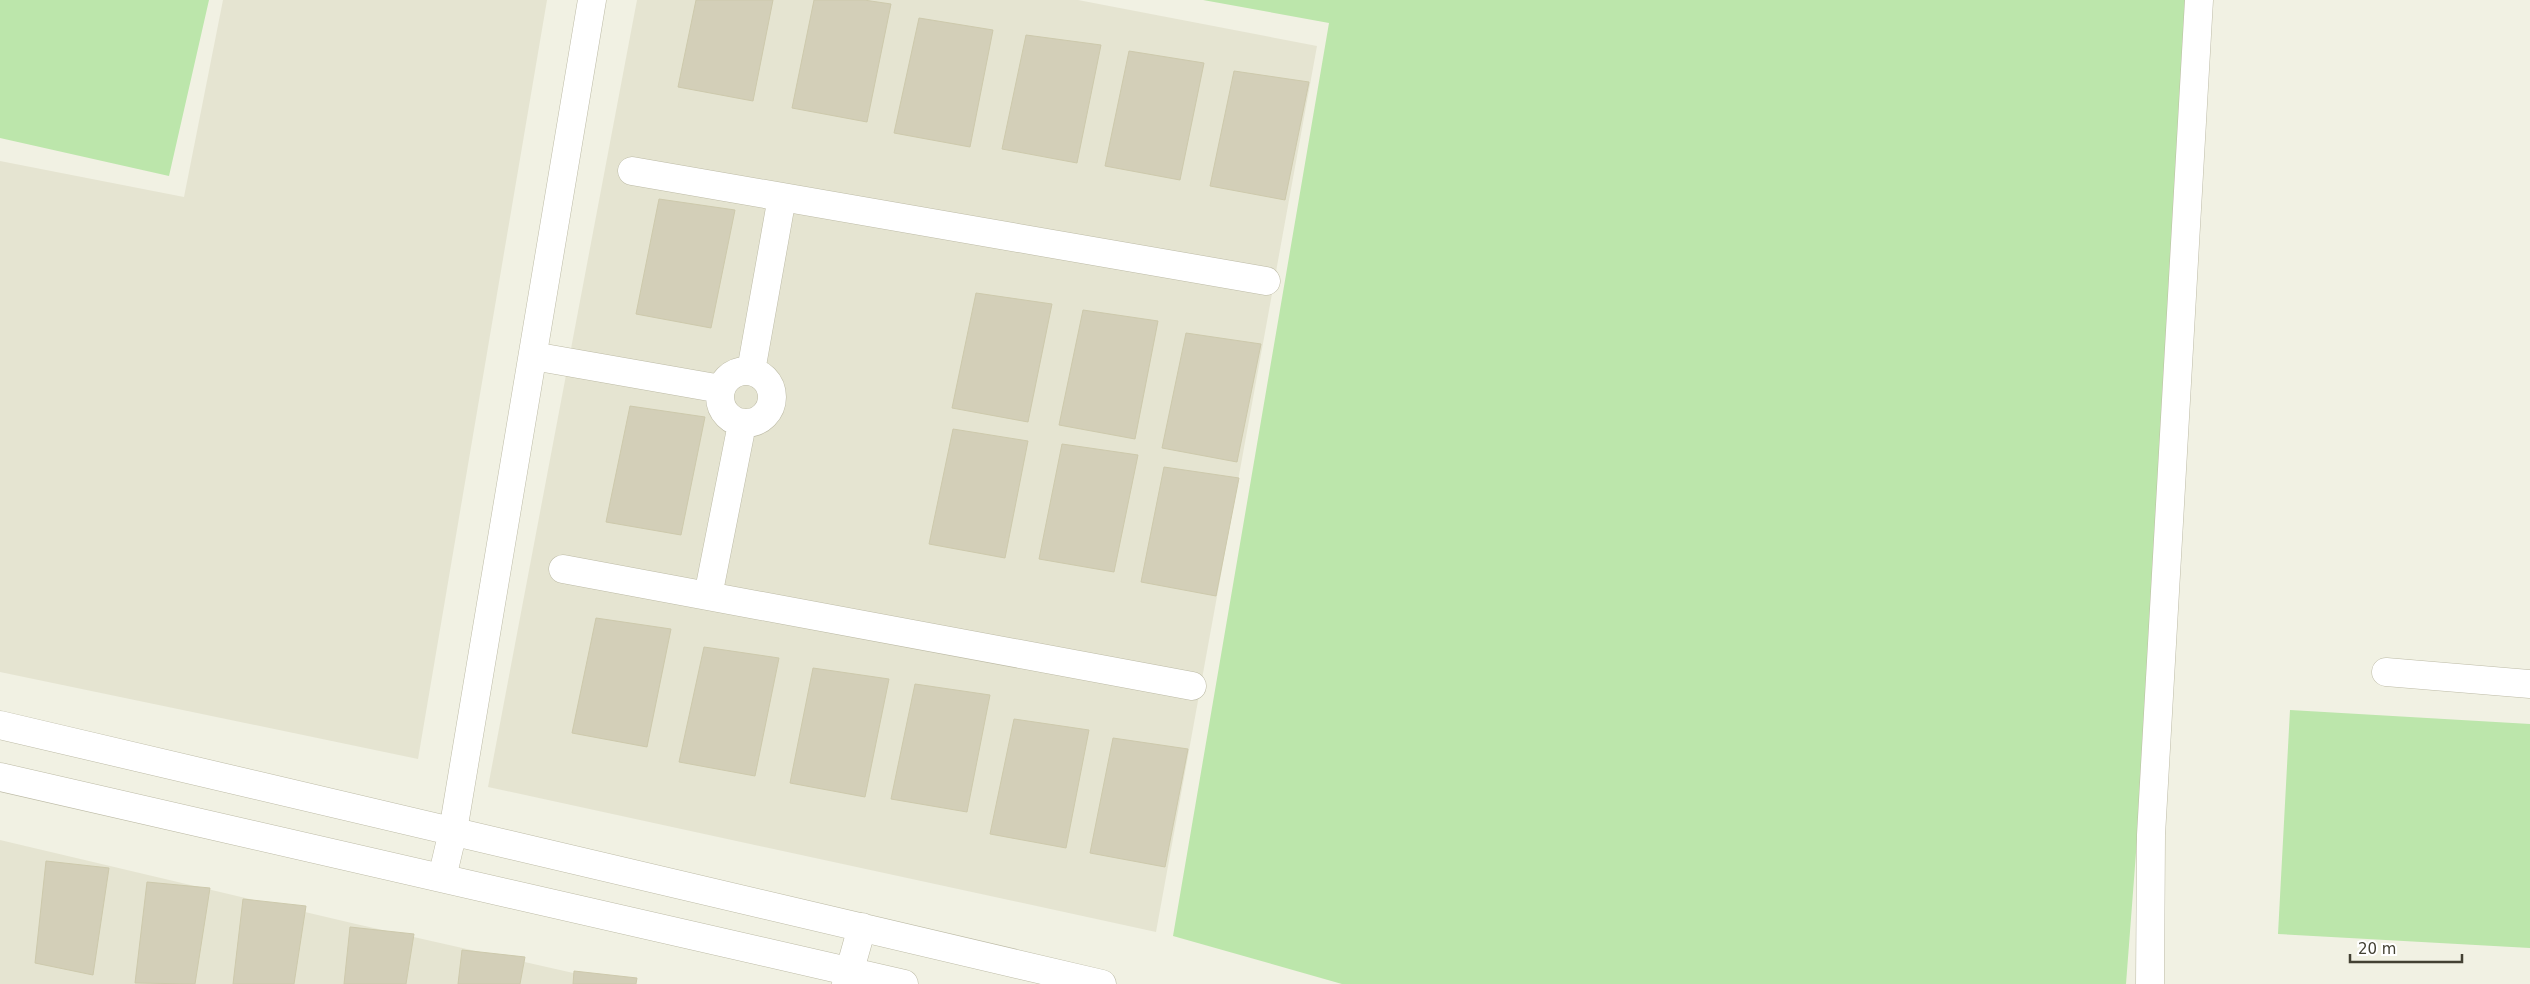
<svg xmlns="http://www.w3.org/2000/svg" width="2530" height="984" viewBox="0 0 2530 984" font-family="'DejaVu Sans',sans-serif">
<rect width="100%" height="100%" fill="#f1f1e3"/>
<path fill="#e5e4d1" d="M223,0h324l-129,759 -418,-87v-511l184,36z
M637,0h441l239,46 -161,886 -668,-145z
M0,840l356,84 266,60h-622z"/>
<path fill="#bce6ab" d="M0,0h209l-40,176 -169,-38z
M1203,0h998l-75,984h-784l-169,-48 156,-913z
M2290,710l240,14v224l-252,-14z"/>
<path fill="#d3cfb8" stroke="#cdc9ac" d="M696,0h77l-20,101 -75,-14z
M814,0h50l27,4 -24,118 -75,-14z
M919,18l74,12 -23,117 -76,-14z
M1026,35l75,10 -24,118 -75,-14z
M1129,51l75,12 -24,117 -75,-14z
M1234,71l75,11 -24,118 -75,-14z
M659,199l76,11 -24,118 -75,-14z
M976,293l76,11 -24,118 -76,-14z
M1083,310l75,11 -23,118 -76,-14z
M1186,333l75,11 -24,118 -75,-14z
M630,406l75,11 -24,118 -75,-13z
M953,429l75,12 -23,117 -76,-14z
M1062,444l76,11 -24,117 -75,-13z
M1164,467l75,11 -23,118 -75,-14z
M596,618l75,11 -24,118 -75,-14z
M704,647l75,11 -24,118 -76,-14z
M813,668l76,11 -24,118 -75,-14z
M915,684l75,11 -23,117 -76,-13z
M1014,719l75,11 -23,118 -76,-14z
M1113,738l75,11 -23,118 -75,-14z
M46,861l63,7 -16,107 -58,-12z
M147,882l63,6 -15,96 -60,-1z
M243,899l63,7 -12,78h-61z
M350,927l64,7 -8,50h-62z
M462,950l63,7 -5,27h-62z
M574,971l63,7 -1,6h-63z"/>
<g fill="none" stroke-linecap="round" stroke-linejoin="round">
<g stroke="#bdbba6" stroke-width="29">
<path id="minor" d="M632,171l634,110
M533,356l188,33
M720 397a26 26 0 1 1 52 0a26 26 0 1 1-52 0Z
M751,371l31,-174
M563,569l629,117
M708,596l34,-172
M2386,672l144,12
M0,725l1102,259
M0,777l904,207
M442,878l11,-47 139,-831
M846,984l16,-57
M2150,984l1,-149 48,-835"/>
</g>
<use href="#minor" stroke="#fff" stroke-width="28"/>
</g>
<path d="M2350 954v8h112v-8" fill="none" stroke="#434133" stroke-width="2.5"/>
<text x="2358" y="954" font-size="15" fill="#434133" stroke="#ffffff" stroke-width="4" paint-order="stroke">20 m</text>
</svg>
